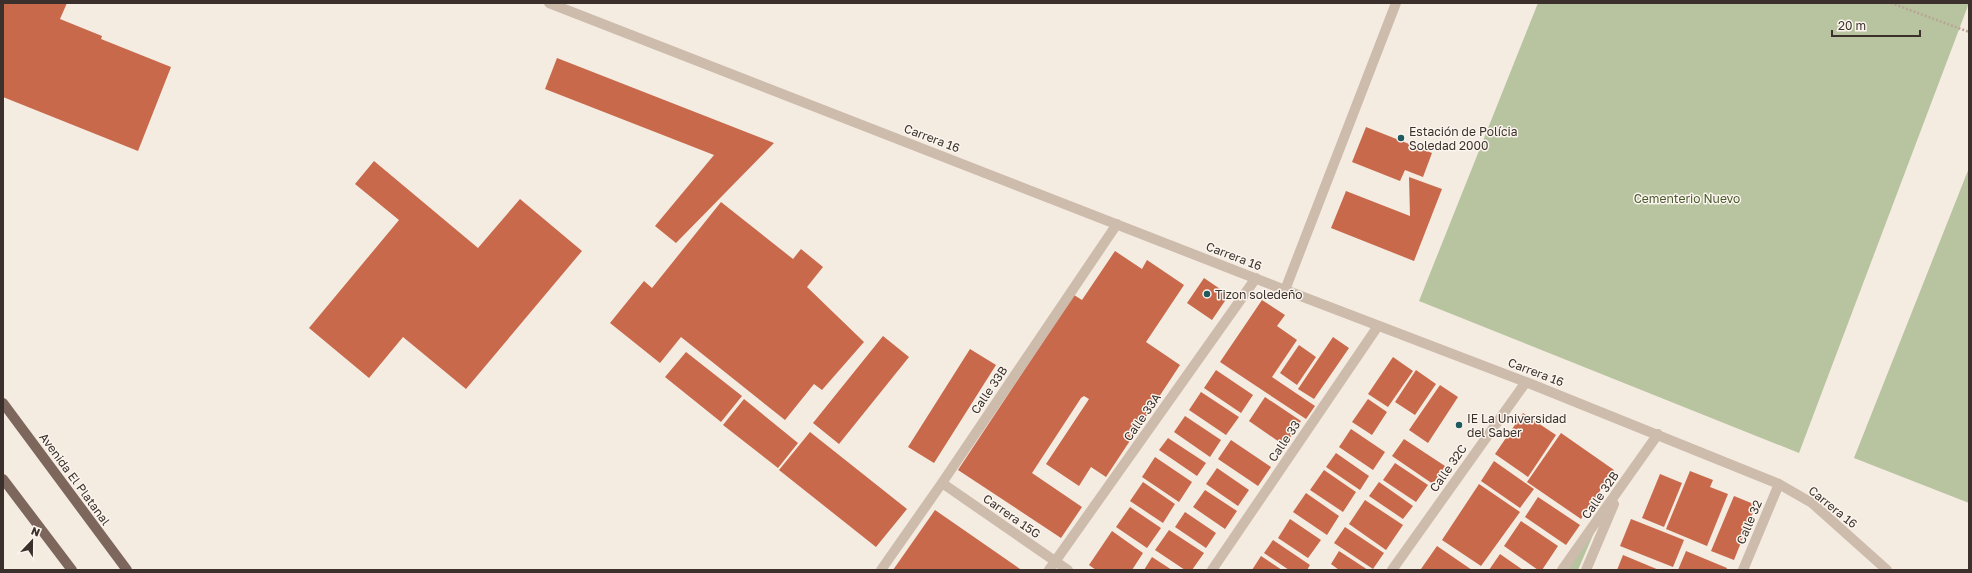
<svg xmlns="http://www.w3.org/2000/svg" width="1972" height="573" viewBox="0 0 1972 573" font-family="'Golos Text',sans-serif">
<rect width="100%" height="100%" fill="#f4ebe1"/>
<path fill="#b8c4a0" d="M1538,3h431l-170,450 -380,-152z
M1969,168v335l-115,-45z
M1599,521l-21,49h-12z"/>
<path fill="#c8694b" d="M3,3h64l-7,16 42,17 -1,3 70,28 -33,84 -135,-54z
M557,58l217,85 -98,100 -21,-17 59,-71 -169,-66z
M1366,127l66,26 -9,24 -18,-7 -5,11 -48,-19z
M374,161l104,87 42,-49 62,52 -116,138 -63,-52 -34,41 -60,-50 90,-108 -44,-36z
M1409,177l33,12 -28,72 -83,-33 15,-37 64,25z
M721,202l72,57 8,-10 22,18 -16,20 57,55 -42,48 -8,-6 -29,36 -104,-83 -21,26 -50,-40 34,-42 8,7z
M1115,251l27,18 5,-9 37,25 -38,57 34,23 -74,112 -15,-10 -12,19 -33,-22 43,-65 -5,-3 -3,2 -49,75 50,34 -21,31 -103,-68 116,-175 8,5z
M1204,278l25,17 -17,25 -25,-17z
M1262,300l23,15 -8,11 20,14 -25,37 43,29 -9,13 -86,-57z
M883,336l26,21 -70,87 -26,-21z
M1333,337l16,11 -35,51 -16,-10z
M1299,345l17,12 -19,28 -17,-12z
M970,349l26,16 -62,98 -26,-16z
M686,352l56,44 -21,26 -56,-45z
M1393,357l20,14 -25,36 -20,-13z
M1216,370l37,25 -12,18 -37,-25z
M1416,370l20,14 -21,31 -20,-13z
M1440,385l18,12 -30,46 -19,-13z
M1201,392l38,25 -13,18 -37,-25z
M1265,397l36,24 -16,25 -36,-25z
M744,399l54,44 -20,25 -55,-43z
M1368,399l19,13 -15,23 -20,-13z
M1523,413l33,22 -28,42 -33,-23z
M1185,416l36,24 -11,17 -36,-25z
M1351,429l34,23 -12,18 -34,-23z
M810,432l97,77 -31,38 -97,-77z
M1561,433l53,37 -33,49 -54,-37z
M1168,438l38,25 -9,13 -38,-26z
M1404,439l41,27 -12,18 -41,-28z
M1231,440l40,27 -13,19 -40,-27z
M1336,453l33,23 -9,14 -34,-23z
M1155,457l37,25 -13,20 -37,-25z
M1494,461l40,28 -14,19 -39,-27z
M1395,463l33,22 -12,17 -33,-22z
M1217,468l32,22 -11,16 -32,-22z
M1324,470l32,22 -13,20 -33,-22z
M1690,471l23,9 -3,7 18,7 -21,52 -41,-17z
M1660,474l22,9 -18,44 -22,-9z
M1143,482l32,22 -12,19 -33,-22z
M1379,482l34,24 -10,13 -34,-23z
M1479,484l41,28 -39,54 -39,-26z
M1205,490l32,21 -12,18 -32,-22z
M1306,493l33,23 -12,19 -34,-23z
M1734,496l22,9 -22,55 -23,-9z
M1538,497l42,28 -14,20 -41,-28z
M1365,500l38,25 -17,25 -37,-26z
M1130,507l31,21 -14,20 -31,-21z
M935,510l85,59v1h-127z
M1185,512l31,21 -10,15 -31,-21z
M1290,519l31,21 -13,18 -30,-20z
M1631,519l53,21 -11,27 -53,-21z
M1521,521l37,25 -16,24h-4l-34,-24z
M1345,527l39,26 -11,16 -39,-26z
M1169,530l35,23 -12,17h-7l-30,-20z
M1112,531l31,22 -11,17h-36l-7,-5z
M1273,540l37,25 -3,5h-18l-25,-17z
M1437,546l35,24 -51,-1z
M1339,551l29,19h-29l-8,-6z
M1686,551l41,17 -1,2h-48z
M1500,554l23,16h-34z
M1623,555l36,15h-42z
M1261,556l21,14h-30z
M1152,557l20,13h-28z"/>
<g fill="none" stroke-linecap="round" stroke-linejoin="round">
<path stroke="#b9a596" stroke-width="2.5" stroke-dasharray="2 2" stroke-linecap="butt" d="M1891,3l78,29"/>
<path stroke="#cdbbac" stroke-width="10" d="M549,3l736,287 241,92 253,102 33,19 75,67
M1285,290l111,-287
M942,483l126,87
M881,570l61,-87 175,-259
M1049,570l207,-292
M1212,570l166,-244
M1392,570l134,-188
M1562,570l96,-136
M1586,570l28,-66
M1743,570l36,-86"/>
<path stroke="#7d675c" stroke-width="10" d="M3,403l124,167
M3,479l69,91"/>
</g>
<g fill="#1f5a5e" stroke="#fbf5ee" stroke-width="1.5">
<circle cx="1401" cy="138" r="4"/>
<circle cx="1207" cy="294" r="4"/>
<circle cx="1459" cy="425" r="4"/>
</g>
<g text-anchor="middle" dominant-baseline="central" stroke-width="3" stroke-linejoin="round" paint-order="stroke">
<g font-size="12" fill="#3b302b" stroke="#fbf5ee" text-anchor="start">
<text x="1409" y="131">Estación de Polícia<tspan x="1409" dy="14">Soledad 2000</tspan></text>
<text x="1215" y="294">Tizon soledeño</text>
<text x="1467" y="418">IE La Universidad<tspan x="1467" dy="14">del Saber</tspan></text>
</g>
<g font-size="12" fill="#3b302b" stroke="#fbf5ee">
<text transform="translate(932 138) rotate(21)">Carrera 16</text>
<text transform="translate(1234 256) rotate(21)">Carrera 16</text>
<text transform="translate(1536 372) rotate(21)">Carrera 16</text>
<text transform="translate(989 390) rotate(-56)">Calle 33B</text>
<text transform="translate(1142 417) rotate(-55)">Calle 33A</text>
<text transform="translate(1284 441) rotate(-56)">Calle 33</text>
<text transform="translate(1448 468) rotate(-55)">Calle 32C</text>
<text transform="translate(75 479) rotate(54)">Avenida El Platanal</text>
<text transform="translate(1600 495) rotate(-55)">Calle 32B</text>
<text transform="translate(1833 507) rotate(39)">Carrera 16</text>
<text transform="translate(1012 516) rotate(35)">Carrera 15G</text>
<text transform="translate(1749 522) rotate(-67)">Calle 32</text>
</g>
<g font-size="12" fill="#4a5a2e" stroke="#fbf5ee">
<text x="1687" y="198">Cementerio Nuevo</text>
</g>
</g>
<rect width="1972" height="573" fill="none" stroke="#3b302b" stroke-width="8"/>
<g transform="translate(32 541) rotate(22)" stroke="#fbf5ee" stroke-width="3" paint-order="stroke">
<path d="M0-3L7 15L0 10L-7 15Z" fill="#3b302b"/>
<text y="-6" font-size="11" font-weight="bold" text-anchor="middle" fill="#3b302b">N</text>
</g>
<path d="M1832 30v6h88v-6" fill="none" stroke="#3b302b" stroke-width="2"/>
<text x="1838" y="30" font-size="12" fill="#3b302b" stroke="#fbf5ee" stroke-width="3" paint-order="stroke">20 m</text>
</svg>
